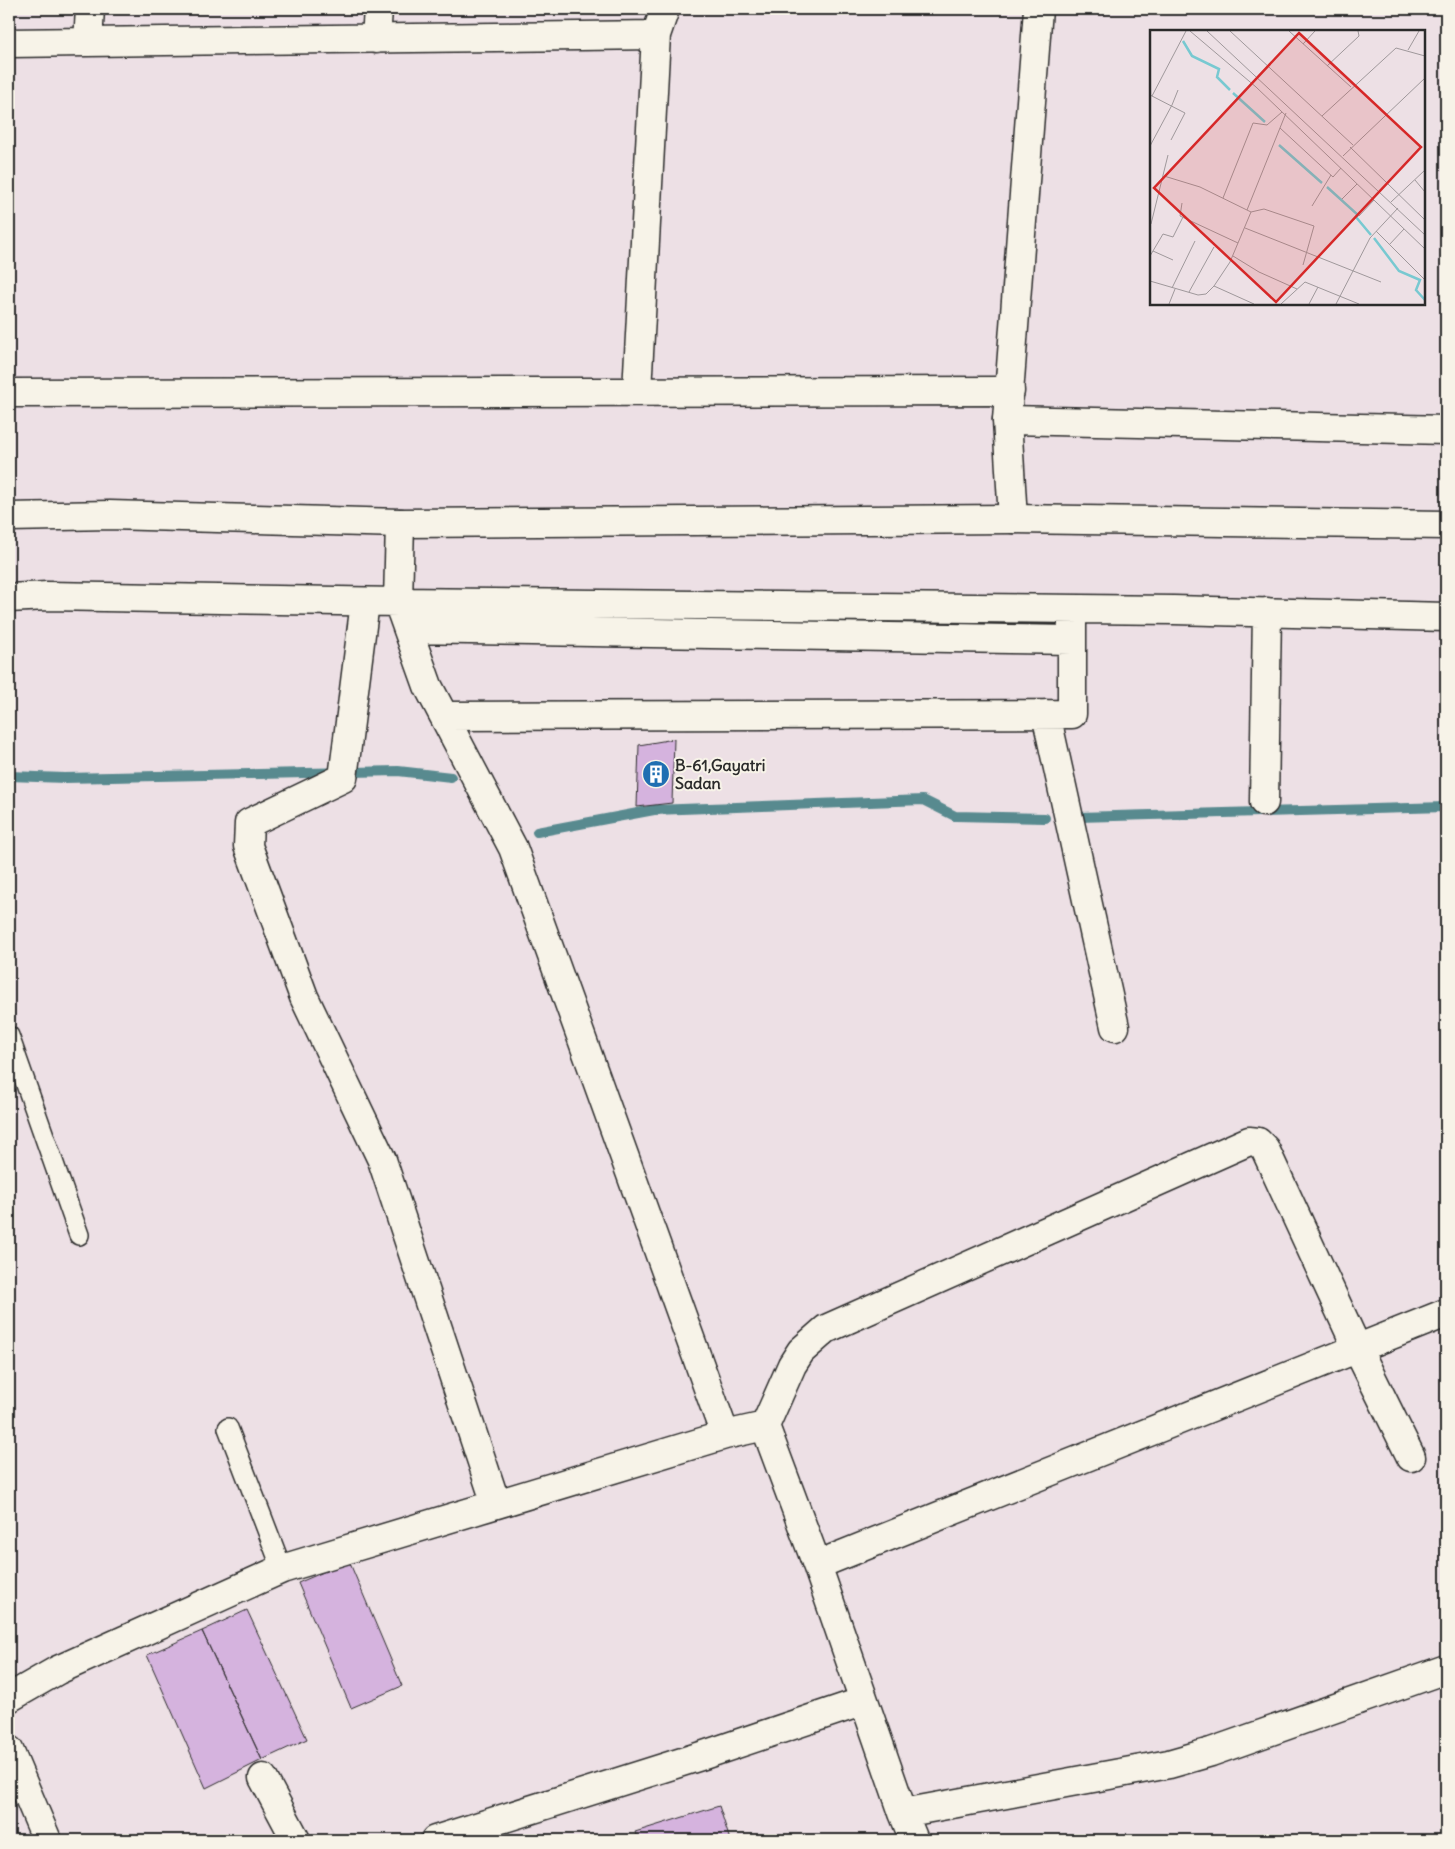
<svg xmlns="http://www.w3.org/2000/svg" width="1455" height="1849" viewBox="0 0 1455 1849" font-family="Delius,sans-serif">
<rect width="100%" height="100%" fill="#ede0e5"/>
<filter id="ink" filterUnits="userSpaceOnUse"><feTurbulence type="fractalNoise" baseFrequency=".02" numOctaves="2"/><feDisplacementMap in="SourceGraphic" scale="10" xChannelSelector="R" yChannelSelector="G"/><feConvolveMatrix kernelMatrix="1 2 1 2 8 2 1 2 1" color-interpolation-filters="sRGB"/></filter>
<g filter="url(#ink)">
<g fill="none" stroke-linecap="round" stroke-linejoin="round">
<path stroke="#598a8f" stroke-width="10" d="M9,776l56,2 333,-7 53,6
M1078,817l368,-10
M537,832l117,-22 269,-10 32,16 90,2"/>
</g>
<path fill="#d5b3de" stroke="#2b2b2b" d="M674,739l-2,64 -35,4 2,-62z
M349,1561l53,125 -51,22 -53,-125z
M247,1610l60,129 -45,21 -60,-129z
M202,1631l60,129 -56,28 -59,-133z
M719,1806l11,34h-92l-3,-8z"/>
<g fill="none" stroke-linecap="round" stroke-linejoin="round">
<g stroke="#2b2b2b" stroke-width="22">
<path id="service" d="M9,1036l70,199
M228,1428l54,141"/>
</g>
<g stroke="#2b2b2b" stroke-width="31">
<path id="minor" d="M376,39l2,-30
M88,42l2,-33
M9,43l647,-8
M637,391l19,-356 9,-26
M9,393l1001,-2
M1007,420l439,10
M400,523l-2,79 30,84 85,162 212,587
M9,598l38,-2 351,6 776,8 272,7
M365,602l-22,176 -94,45 -1,23 56,151 78,163 114,344
M408,629l664,11
M1046,714l69,313
M445,716l627,-2v-105
M1264,802l3,-190
M765,1426l27,-61 9,-14 25,-22 423,-188 9,1 7,7 92,199 54,109
M817,1565l629,-252
M9,1698l49,-28 224,-101 443,-134 40,-9 52,139 86,248 11,27
M9,1750l38,90
M263,1778l33,62
M903,1813l266,-49 42,-12 235,-83
M435,1840l269,-85 160,-54"/>
</g>
<g stroke="#2b2b2b" stroke-width="31">
<path id="tertiary" d="M1013,519l-6,-99 31,-411"/>
</g>
<g stroke="#2b2b2b" stroke-width="31">
<path id="secondary" d="M9,517l101,-2 290,8 613,-4 433,6"/>
</g>
<use href="#service" stroke="#f7f3e8" stroke-width="19"/>
<use href="#minor" stroke="#f7f3e8" stroke-width="28"/>
<use href="#tertiary" stroke="#f7f3e8" stroke-width="28"/>
<use href="#secondary" stroke="#f7f3e8" stroke-width="28"/>
</g>
</g>
<defs>
<g id="building-disc" transform="scale(1.4375)"><circle r="9.5" fill="#1f6fb2" stroke="#f7f3e8"/><path d="M-4-6H4V6H1V3H-1V6H-4ZM-2.5-4.3h1.7v1.8h-1.7ZM.8-4.3h1.7v1.8H.8ZM-2.5-1h1.7V.8h-1.7ZM.8-1h1.7V.8H.8Z" fill="#fff"/></g>
</defs>
<g fill-rule="evenodd">
<use href="#building-disc" x="656" y="774"/>
</g>
<g text-anchor="middle" dominant-baseline="central" stroke-width="4" stroke-linejoin="round" paint-order="stroke">
<g font-size="16" font-weight="bold" fill="#2b2b2b" stroke="#f7f3e8" text-anchor="start">
<text x="675" y="765">B-61,Gayatri<tspan x="675" dy="18">Sadan</tspan></text>
</g>
</g>
<g transform="translate(1150 30)">
<rect width="275" height="275" fill="#ede0e5"/>
<path fill="none" stroke="#78c9d1" stroke-width="2.5" d="M33,11l9,15 27,13 -2,8 13,13M83,63l32,29M129,115l43,38M177,157l31,28 -2,2 15,18M224,208l25,33 21,9 -4,10 9,10"/>
<path fill="none" stroke="#9f989b" stroke-width="1" d="M40,1l66,56 169,162M57,1l218,204M80,1l123,114M139,1l62,56M153,14l12,-13M258,20l11,-19M177,36l32,-30 -1,-5M0,65l35,18 -14,27M2,66l34,-65M22,75l6,-15M172,86l74,-68 29,8M130,98l53,49 8,-9M0,116l22,-41M200,117l75,73M193,126l82,-78M14,146l36,11 51,25 -21,50 -16,24 40,18M265,150l10,12M73,168l30,-75 14,2 15,-13M192,169l15,-15M241,172l34,-32M32,173l-2,13 58,27M162,176l19,-31M97,180l39,-97M101,182l13,-3 50,17 -11,39M209,186l15,-16M1,194l17,-69M95,198l136,54M226,201l49,49M239,215l15,-16M3,221l20,9M0,226l13,-22 10,3 10,-20M83,226l26,16 38,17M0,251l48,14 8,-1 8,-8M22,258l23,-47M39,262l25,-45M19,274l6,-15M131,274l24,-22 54,22M159,274l9,-17M186,274l34,-66 28,-30"/>
<path fill="#d62828" fill-opacity="0.15" stroke="#d62828" stroke-width="2.5" d="M149,3l122,114 -145,155 -122,-114z"/>
<rect width="275" height="275" fill="none" stroke="#2b2b2b" stroke-width="2.5"/>
</g>
<rect width="1455" height="1849" fill="none" stroke="#f7f3e8" stroke-width="30"/>
<rect x="15" y="15" width="1425" height="1819" fill="none" stroke="#2b2b2b" stroke-width="2" filter="url(#ink)"/>
</svg>
